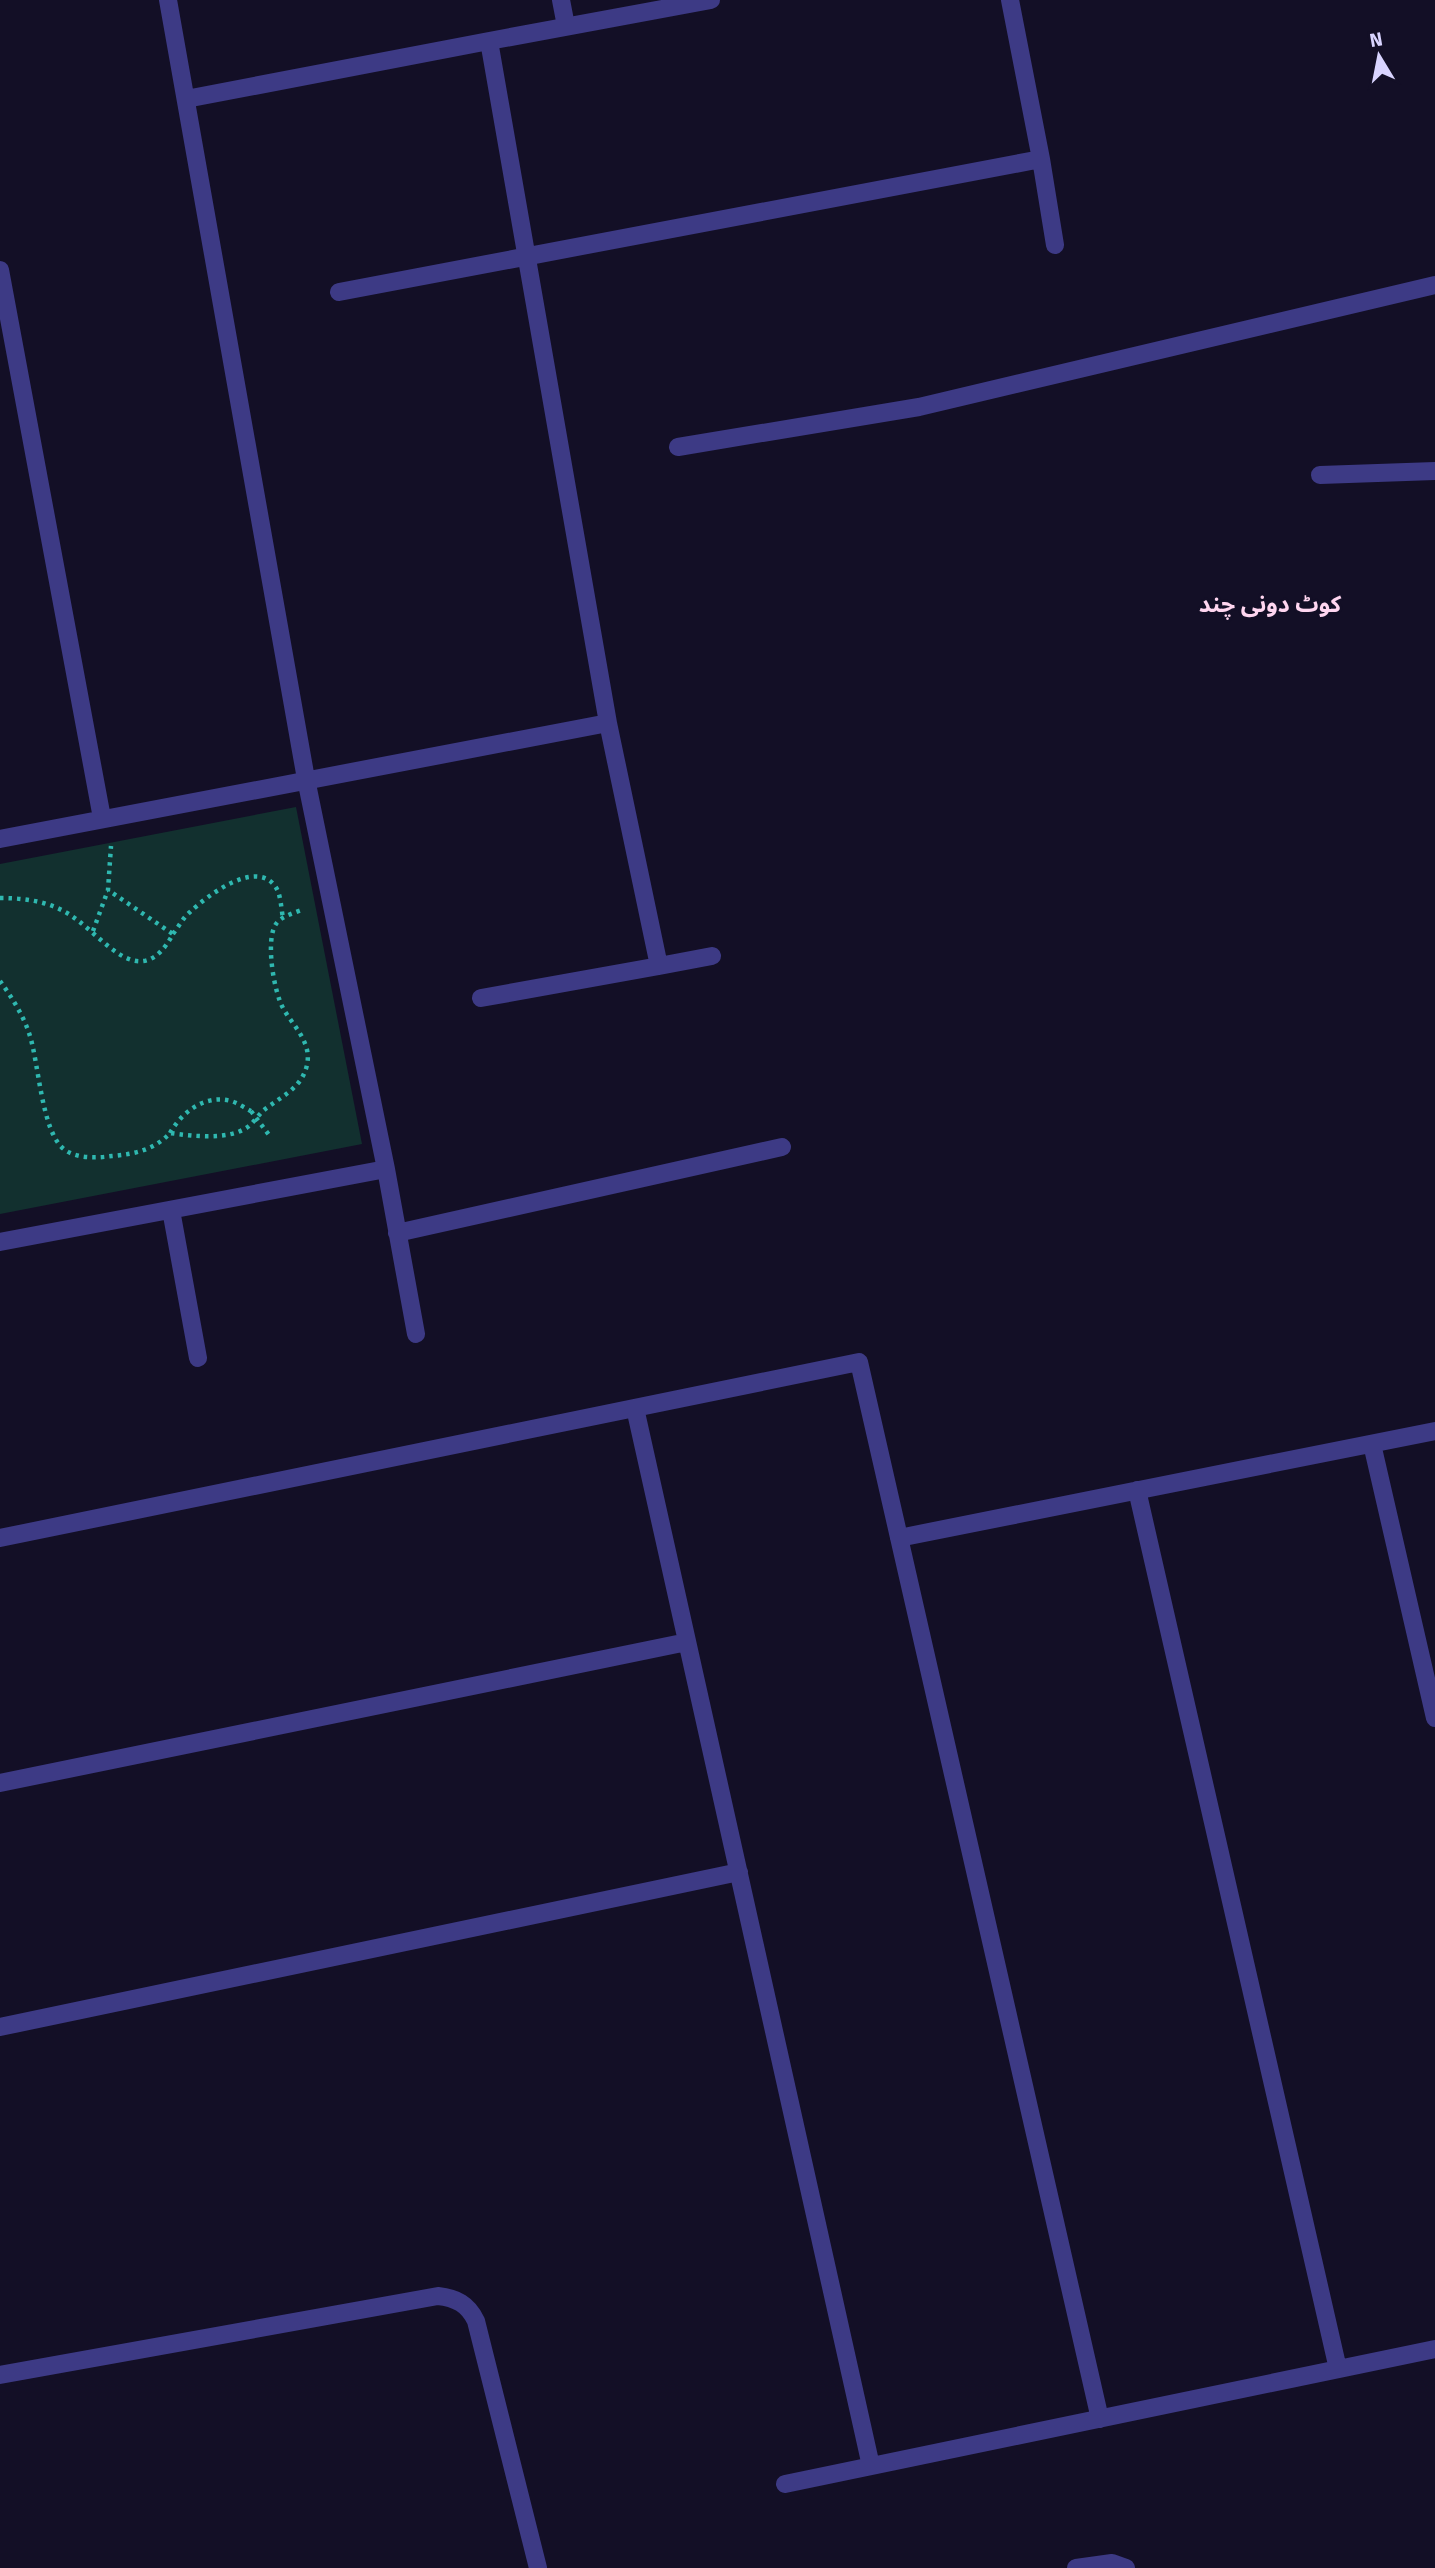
<svg xmlns="http://www.w3.org/2000/svg" width="1435" height="2568" viewBox="0 0 1435 2568" font-family="'Fira Sans','Noto Sans Arabic',sans-serif">
<rect width="100%" height="100%" fill="#130f26"/>
<path fill="#12302f" d="M296,807l66,337 -362,70v-350z"/>
<g fill="none" stroke-linecap="round" stroke-linejoin="round">
<path stroke="#2fb8b0" stroke-width="4.5" stroke-dasharray="3.5 5" stroke-linecap="butt" d="M0,898c23,0 47,3 67,15 36,21 72,84 106,21l-65,-44
M93,931l15,-41 3,-44
M173,934c6,-8 10,-16 17,-22 17,-16 65,-53 85,-26 6,8 6,22 8,32
M0,981c11,15 23,34 29,52 10,28 12,100 36,117 13,9 32,8 47,6 23,-2 42,-6 58,-23 22,3 60,8 79,-7 7,-6 11,-14 19,-19 16,-12 34,-20 39,-42 5,-23 -14,-39 -24,-57 -9,-16 -18,-68 -7,-84 5,-8 19,-11 28,-15
M170,1133c12,-21 35,-39 61,-32 7,2 14,7 20,10"/>
<path stroke="#3d3a85" stroke-width="18" d="M168,0l138,779 80,390 30,165
M561,0l5,26
M1010,0l31,159
M186,99l303,-58
M0,270l102,548
M339,292l702,-133 14,86
M678,447l241,-40 516,-122
M1320,475l115,-4
M608,723l-119,-682 222,-41
M0,839l608,-116 51,243 53,-10
M481,998l178,-32
M171,1210l27,148
M397,1233l385,-86
M0,1242l386,-73
M635,1408l236,1058
M1372,1444l63,274
M1137,1490l201,879
M0,1538l859,-176 241,1057
M899,1538l536,-107
M0,1783l687,-141
M0,2027l739,-155
M0,2375l438,-79c18,2 30,8 38,25l62,247
M785,2484l650,-135
M1076,2568l36,-5 14,5"/>
<path stroke="#2fb8b0" stroke-width="4.5" stroke-dasharray="3.5 5" stroke-linecap="butt" d="M251,1111l18,24"/>
</g>
<g text-anchor="middle" dominant-baseline="central" stroke-width="5" stroke-linejoin="round" paint-order="stroke">
<g font-size="23" font-weight="bold" fill="#ffd6f0" stroke="#130f26">
<text x="1270" y="604">کوٹ دونی چند</text>
</g>
</g>
<g transform="translate(1379 56) rotate(350)" stroke="#130f26" stroke-width="5" paint-order="stroke">
<path d="M0-5L12 26L0 18L-12 26Z" fill="#d9d4ff"/>
<text y="-10" font-size="19" font-weight="bold" text-anchor="middle" fill="#d9d4ff">N</text>
</g>
</svg>
